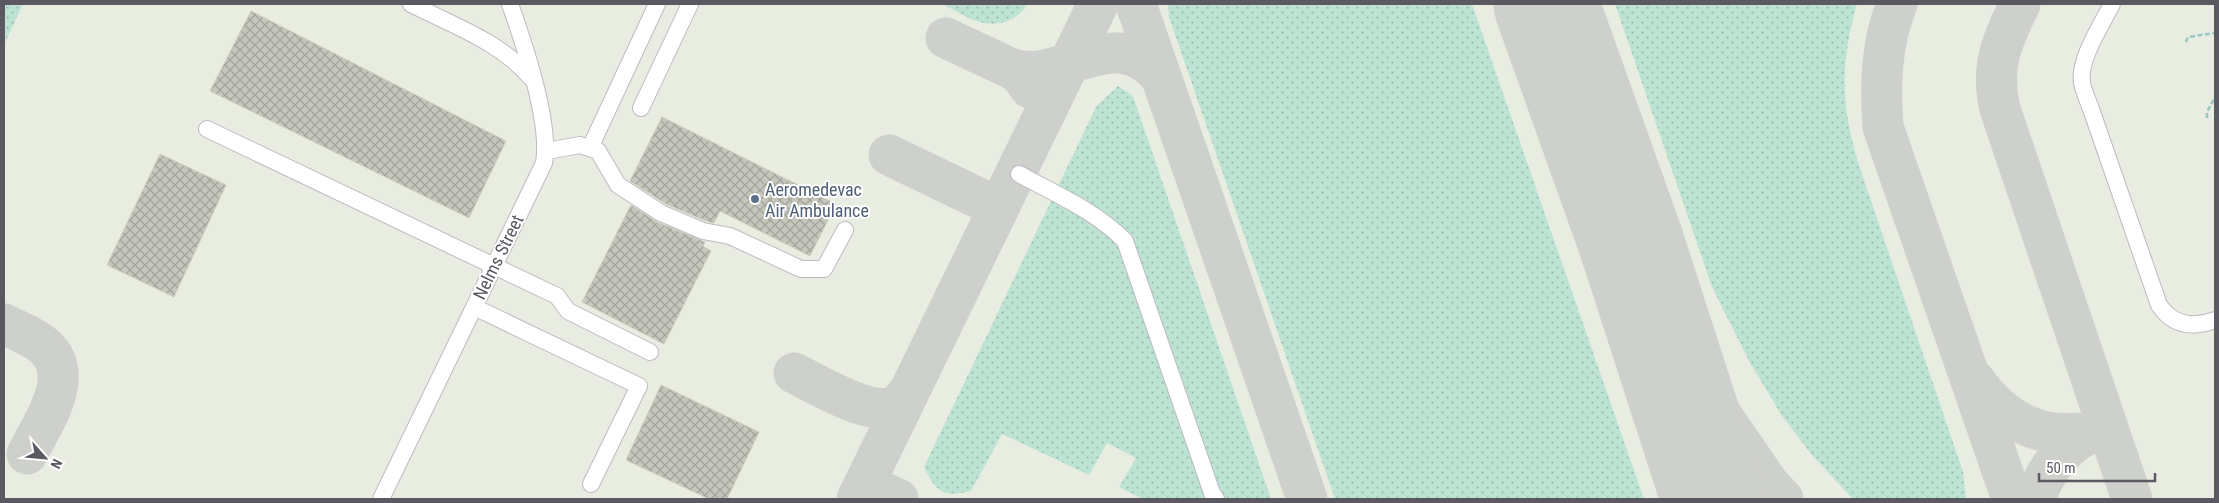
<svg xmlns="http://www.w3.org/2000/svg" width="2219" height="503" viewBox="0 0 2219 503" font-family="'Roboto Condensed',sans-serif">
<defs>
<pattern id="grass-dots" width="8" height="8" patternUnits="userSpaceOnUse" patternTransform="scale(1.25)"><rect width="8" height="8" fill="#bde4d3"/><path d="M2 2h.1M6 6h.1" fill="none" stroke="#9dbcaf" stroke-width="1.8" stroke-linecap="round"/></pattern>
<pattern id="building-cross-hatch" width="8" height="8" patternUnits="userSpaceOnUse" patternTransform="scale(1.25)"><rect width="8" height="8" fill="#c5c7bd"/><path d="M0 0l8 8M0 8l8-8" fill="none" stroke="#a3a59d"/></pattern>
</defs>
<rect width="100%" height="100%" fill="#e8ece1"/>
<path fill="url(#grass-dots)" d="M4,4h19l-19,41z
M941,4h86c-8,16 -29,23 -47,18 -13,-3 -26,-13 -39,-18z
M1168,4h304l172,495h-309l-166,-482z
M1615,4h242c-18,63 -16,108 5,170l101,298 3,27h-113l-41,-44 -30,-39 -33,-55 -37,-74z
M1118,86l15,10 138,403h-128l-24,-12 17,-29 -29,-15 -18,32 -87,-41 -31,57c-28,7 -35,1 -47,-24l172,-360z"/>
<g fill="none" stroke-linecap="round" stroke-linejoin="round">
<path stroke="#ced0cb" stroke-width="41" d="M1136,4l171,495
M1897,4c-16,40 -17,80 -14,123l129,372
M2020,4c-18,37 -30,62 -20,105l132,390
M946,38l66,31 8,5 10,14
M1012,69c53,15 102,-49 149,8
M889,155l110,53
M1631,242l80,158 58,84 14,15
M4,324c13,7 29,12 40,22 34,30 -2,78 -17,108
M794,373c23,11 79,46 103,32 5,-4 9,-10 13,-15
M1975,381c30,42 68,60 119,50
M864,484l34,15
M857,499l241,-495
M2035,499c11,-31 32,-58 64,-70"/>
<path stroke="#ced0cb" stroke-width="105" d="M1546,4l85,238 83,257"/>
</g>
<path fill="url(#building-cross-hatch)" stroke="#ccd1bf" d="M251,11l255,130 -37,77 -259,-127z
M662,117l174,87 -26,52 -90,-45 -6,12 -8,-2 -40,-17 -36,-23z
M160,154l66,31 -52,112 -67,-32z
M631,205l26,17 48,20 -2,4 8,5 -47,93 -82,-42z
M661,385l98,47 -32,67h-18l-83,-39z"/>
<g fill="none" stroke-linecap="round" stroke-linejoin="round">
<g stroke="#bcbbc2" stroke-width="18">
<path id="minor" d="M411,4c41,21 90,38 120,74
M2112,4c-10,20 -34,56 -30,79 2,9 6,18 9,26l68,196c14,21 34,23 56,15
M641,108l49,-104
M207,129l350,167 11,15 82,41
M590,148l67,-144
M546,151l34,-6 18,6 20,34 43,28 42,18 27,5 71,33h23l21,-39
M1019,174c38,21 75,36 106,67l87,252 4,6
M474,307l165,79 -48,98
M381,499l163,-336c7,-41 -20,-119 -34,-159"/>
</g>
<path stroke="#98c7c0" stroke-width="2.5" stroke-dasharray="5 2.5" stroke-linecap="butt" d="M2186,42l2,-5 27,-4
M2207,118v-6l8,-15"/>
<use href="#minor" stroke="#fff" stroke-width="16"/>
</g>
<circle fill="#5c6f8a" stroke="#fff" stroke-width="2" cx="755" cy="199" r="5"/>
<g text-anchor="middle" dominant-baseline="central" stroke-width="4" stroke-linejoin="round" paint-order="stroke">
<g font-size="18" fill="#4e5e75" stroke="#fff" text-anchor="start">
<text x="765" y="189">Aeromedevac<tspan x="765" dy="21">Air Ambulance</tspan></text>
</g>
<g font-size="18" fill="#5a5962" stroke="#fff">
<text transform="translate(498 257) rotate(-64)">Nelms Street</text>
</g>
</g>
<rect width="2219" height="503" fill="none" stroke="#5a5962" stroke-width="10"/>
<g transform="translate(45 458) rotate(117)" stroke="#ffffff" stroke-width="4" paint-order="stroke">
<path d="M0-4L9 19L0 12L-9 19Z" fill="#5a5962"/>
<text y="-8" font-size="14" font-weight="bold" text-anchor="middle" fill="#5a5962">N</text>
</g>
<path d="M2039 473v8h116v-8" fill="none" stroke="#5a5962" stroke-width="2.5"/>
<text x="2046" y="473" font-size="15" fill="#5a5962" stroke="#ffffff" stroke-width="4" paint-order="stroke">50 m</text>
</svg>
